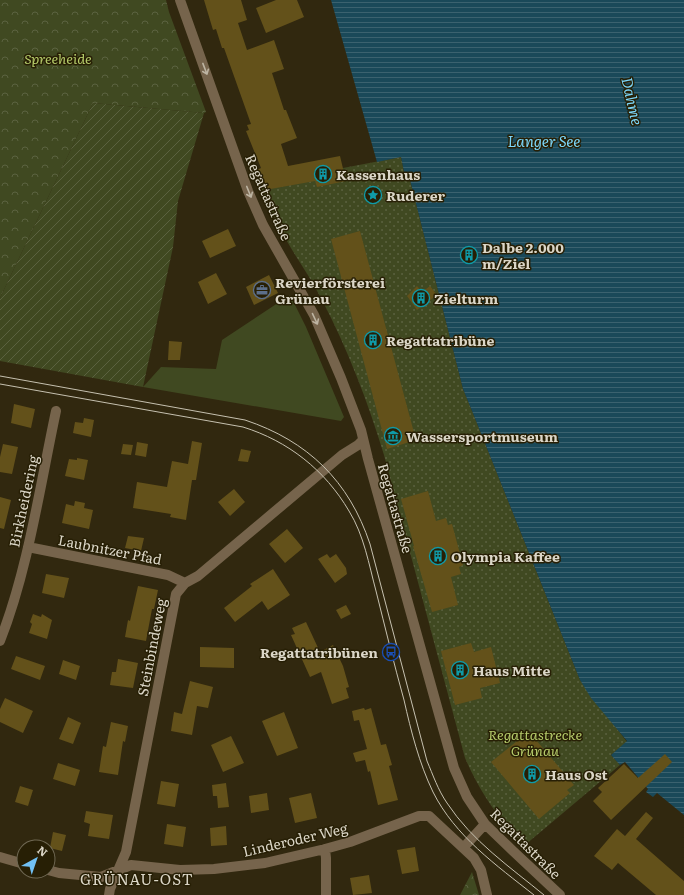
<svg xmlns="http://www.w3.org/2000/svg" width="684" height="895" viewBox="0 0 684 895" font-family="Literata,serif">
<defs>
<pattern id="forest-crowns" width="20" height="18" patternUnits="userSpaceOnUse"><rect width="20" height="18" fill="#404921"/><path d="M2 6a3 3 0 1 1 6 0M12 15a3 3 0 1 1 6 0" fill="none" stroke="#5b6240"/></pattern>
<pattern id="park-dots" width="8" height="8" patternUnits="userSpaceOnUse"><rect width="8" height="8" fill="#404921"/><path d="M2 2h.1M6 6h.1" fill="none" stroke="#5b6240" stroke-width="1.8" stroke-linecap="round"/></pattern>
<pattern id="garden-furrows" width="10" height="10" patternUnits="userSpaceOnUse"><rect width="10" height="10" fill="#404921"/><path d="M-1 1l2-2M0 10L10 0M9 11l2-2" fill="none" stroke="#5b6240"/></pattern>
<pattern id="water-rules" width="6" height="5" patternUnits="userSpaceOnUse"><rect width="6" height="5" fill="#1a4959"/><path d="M0 2.5h6" fill="none" stroke="#3b626f"/></pattern>
</defs>
<rect width="100%" height="100%" fill="#31280f"/>
<path fill="#404921" d="M290,295l16,32 38,90 -3,4 -198,-34 18,-20 55,2 6,-29z"/>
<path fill="url(#forest-crowns)" d="M0,0h166l3,12 37,100 -2,1 -111,-10 -93,195z
M472,872l7,23h-19z"/>
<path fill="url(#park-dots)" d="M401,157l3,15h4l55,217 9,22 108,269 47,62 -16,13 9,10 -95,80c-27,-26 -45,-53 -60,-87l-81,-303c-16,-53 -36,-105 -62,-155 -10,-20 -23,-38 -34,-57 -11,-20 -21,-40 -29,-61l2,-1 82,-13z"/>
<path fill="url(#garden-furrows)" d="M93,103l111,10 -26,88 -5,46 -30,140 -143,-26v-63z"/>
<path fill="url(#water-rules)" d="M331,0h353v815l-27,-22 -4,4 -7,-5 2,-3 -23,-27 -5,3 -9,-10 16,-14 -36,-43 -11,-18 -108,-269 -9,-22 -55,-217h-4l-3,-15 -24,5z"/>
<path fill="#63511a" d="M204,0h37l6,20 -9,3 9,27 27,-10 10,29 -12,4 12,37h2l11,28 -16,6 7,22 52,-10 6,25 -29,6 -2,-6 -50,9 -8,-20 4,-2 -15,-37 3,-1 -2,-5 4,-1 -27,-76h-2l-6,-19 -3,1z
M276,0h21l7,17 -38,16 -10,-25z
M228,229l8,17 -26,12 -8,-17z
M360,231l56,209 -29,9 -56,-210z
M216,273l11,21 -19,10 -10,-22z
M269,275l9,18 -24,12 -8,-18z
M417,286l5,6 8,-6 7,9 -20,15 -10,-14z
M169,341l13,1 -2,18h-12z
M14,404l21,5 -4,19 -20,-5z
M84,418l10,2 -3,17 -18,-4 2,-11 8,1z
M192,441l10,2 -6,37h-4l-6,40 -16,-3 1,-3 -38,-6 4,-26 30,5 5,-26 16,3z
M137,442l11,2 -2,13 -11,-2z
M3,444l15,3 -6,27 -12,-2v-15z
M123,444l10,1 -2,10 -10,-1z
M241,449l10,2 -3,11 -10,-1z
M77,458l11,2 -4,20 -19,-4 4,-17 8,1z
M234,489l11,13 -15,14 -12,-14z
M428,491l8,30 10,-3 2,7 4,-1 11,41 -4,2 2,7 -10,3 7,28 -26,7 -19,-66h1l-13,-47z
M0,497l11,3 -7,29 -4,-1z
M75,501l10,2 -1,5 9,2 -4,19 -27,-6 4,-19 8,2z
M287,529l16,19 -18,15 -16,-19z
M128,536l16,2 -3,13 -16,-3z
M327,554l3,4 6,-4 10,14 1,6 -12,9 -17,-24z
M273,569l17,26 -22,15 -6,-9 -27,21 -11,-14 28,-22 -2,-2z
M46,574l23,4 -5,20 -22,-5z
M138,586l20,4 -4,19h-2l-6,32 -21,-4 3,-17 2,1z
M346,605l5,9 -10,5 -5,-9z
M33,614l8,3 1,-3 10,6 -5,19 -18,-6 3,-9 -2,-2z
M306,622l14,30 13,-7 10,21 6,21 -3,1 3,10 -17,6 -11,-32 -11,5 -19,-42 4,-1 -3,-6z
M471,643l3,9 17,-5 9,36 -20,5 2,10 -27,7 -14,-54z
M200,647l34,1v20l-34,-1z
M16,656l29,10 -5,14 -29,-11z
M118,659l20,4 -5,25 -23,-3 2,-13h4z
M63,660l17,6 -4,14 -17,-6z
M190,681l23,6 -5,21 -11,-2 -5,29 -21,-4 3,-19 8,2z
M5,698l28,13 -10,22 -23,-11v-13z
M364,708l1,2 6,-2 10,37 5,-1 6,21 -3,1 9,34 -20,5 -8,-34 -2,1 -3,-12 -9,2 -3,-9 14,-4 -8,-29 -5,1 -2,-10z
M284,712l14,36 -21,8 -15,-35z
M68,717l13,6 -8,21 -14,-5z
M111,722l17,4 -3,16 -2,-1 -5,34 -19,-3 4,-26 3,1z
M531,734l43,51 -7,5 3,3 -31,26 -48,-57 31,-25 2,2z
M231,736l13,27 -21,9 -12,-27z
M665,754l7,8 -61,58 -18,-19 9,-9 -4,-4 26,-24 14,14z
M58,763l22,7 -5,16 -22,-7z
M161,781l18,3 -4,23 -18,-3z
M226,783l3,24 -11,1 -1,-12h-4l-1,-11z
M20,786l13,4 -5,16 -13,-4z
M267,793l2,17 -18,3 -2,-17z
M311,793l6,25 -22,5 -6,-25z
M86,811l27,4 -4,24 -21,-3 2,-12 -6,-2z
M646,812l7,6 -17,21 48,42v14h-28l-38,-32 -6,7 -18,-14 23,-27 8,7z
M167,824l19,3 -3,20 -19,-3z
M226,826l1,19 -16,1 -1,-18z
M53,832l13,3 -4,16 -12,-3z
M415,847l4,24 -17,3 -5,-24z
M369,875l3,18 -19,2 -3,-17z"/>
<g fill="none" stroke-linecap="round" stroke-linejoin="round">
<path stroke="#76644c" stroke-width="10" d="M180,0l68,191 15,34 51,90 27,63 20,52 7,29 86,309 13,29 18,27 28,27 47,44
M28,547l140,28 17,8
M0,641c28,-71 40,-155 56,-230
M464,847l21,-23
M325,849l1,9v37
M0,857l24,7
M48,870l11,3 42,4 30,-12 49,5 34,-1 51,-6 60,-14 25,-7 69,-26h10l45,42 7,12 6,25
M109,895l1,-6 16,-37 50,-258 9,-11 13,-7 144,-121 16,-10 5,-5"/>
<path stroke="#c6c1b0" stroke-width="1" d="M0,376l245,44c63,21 104,61 125,124l57,217c6,14 11,29 20,42 25,38 63,64 97,92
M0,384l243,43c45,14 82,43 106,84 15,24 20,54 27,80 9,36 18,73 28,109 7,31 15,63 29,92 22,44 63,73 101,103"/>
</g>
<defs><path id="oneway-shaft" d="M-6 0H5M1.5-3L5.5 0L1.5 3" fill="none" stroke-width="1.6" stroke-linecap="round" stroke-linejoin="round"/></defs>
<g stroke="#bdb4a2">
<use href="#oneway-shaft" transform="translate(205 69) rotate(69)"/>
<use href="#oneway-shaft" transform="translate(249 192) rotate(68)"/>
<use href="#oneway-shaft" transform="translate(315 319) rotate(65)"/>
</g>
<defs>
<g id="building-ring" transform="scale(0.9)"><circle r="9.5" fill="#271f05" stroke="#0f9aa8" stroke-width="1.5"/><path d="M-4-6H4V6H1V3H-1V6H-4ZM-2.5-4.3h1.7v1.8h-1.7ZM.8-4.3h1.7v1.8H.8ZM-2.5-1h1.7V.8h-1.7ZM.8-1h1.7V.8H.8Z" fill="#0f9aa8"/></g>
<g id="sight-ring" transform="scale(0.9)"><circle r="9.5" fill="#271f05" stroke="#0f9aa8" stroke-width="1.5"/><path d="M0-6L1.8-2.2L6-1.7L2.9 1.2L3.7 5.4L0 3.3L-3.7 5.4L-2.9 1.2L-6-1.7L-1.8-2.2Z" fill="#0f9aa8"/></g>
<g id="office-ring" transform="scale(0.9)"><circle r="9.5" fill="#271f05" stroke="#5c6f8a" stroke-width="1.5"/><path d="M-6-3h4V-5.5h4V-3h4V5H-6ZM-1-4.5V-3h2v-1.5ZM-6 0V1H6V0Z" fill="#5c6f8a"/></g>
<g id="museum-ring" transform="scale(0.9)"><circle r="9.5" fill="#271f05" stroke="#0f9aa8" stroke-width="1.5"/><path d="M0-6L6-3V-2H-6V-3ZM-5-1h2V3h-2ZM-1-1h2V3h-2ZM3-1h2V3H3ZM-6 4H6V6H-6Z" fill="#0f9aa8"/></g>
<g id="bus-ring" transform="scale(0.9)"><circle r="9.5" fill="#271f05" stroke="#1a4fb4" stroke-width="1.5"/><path d="M-5-6H5V4H4V6H2V4H-2V6H-4V4H-5ZM-3.5-4V0h7V-4ZM-3.5 1.2v1.5H-2V1.2ZM2 1.2v1.5H3.5V1.2Z" fill="#1a4fb4"/></g>
</defs>
<g fill-rule="evenodd">
<use href="#building-ring" x="323" y="174"/>
<use href="#sight-ring" x="373" y="195"/>
<use href="#building-ring" x="469" y="255"/>
<use href="#office-ring" x="262" y="290"/>
<use href="#building-ring" x="421" y="298"/>
<use href="#building-ring" x="373" y="340"/>
<use href="#museum-ring" x="393" y="436"/>
<use href="#building-ring" x="438" y="556"/>
<use href="#bus-ring" x="391" y="652"/>
<use href="#building-ring" x="460" y="670"/>
<use href="#building-ring" x="532" y="774"/>
</g>
<g text-anchor="middle" dominant-baseline="central" stroke-width="3" stroke-linejoin="round" paint-order="stroke">
<g font-size="14" font-style="italic" fill="#b5cb6a" stroke="#271f05">
<text x="58" y="58">Spreeheide</text>
<text x="535" y="734">Regattastrecke<tspan x="535" dy="16">Grünau</tspan></text>
</g>
<g font-size="14" font-weight="bold" fill="#dbd6c7" stroke="#271f05" text-anchor="start">
<text x="336" y="174">Kassenhaus</text>
<text x="386" y="195">Ruderer</text>
<text x="482" y="247">Dalbe 2.000<tspan x="482" dy="16">m/Ziel</tspan></text>
<text x="275" y="282">Revierförsterei<tspan x="275" dy="16">Grünau</tspan></text>
<text x="434" y="298">Zielturm</text>
<text x="386" y="340">Regattatribüne</text>
<text x="406" y="436">Wassersportmuseum</text>
<text x="451" y="556">Olympia Kaffee</text>
<text x="378" y="652" text-anchor="end">Regattatribünen</text>
<text x="473" y="670">Haus Mitte</text>
<text x="545" y="774">Haus Ost</text>
</g>
<g font-size="14" fill="#dbd6c7" stroke="#271f05">
<text transform="translate(269 197) rotate(66)">Regattastraße</text>
<text transform="translate(23 501) rotate(-78)">Birkheidering</text>
<text transform="translate(396 508) rotate(74)">Regattastraße</text>
<text transform="translate(110 549) rotate(11)">Laubnitzer Pfad</text>
<text transform="translate(151 647) rotate(-79)">Steinbindeweg</text>
<text transform="translate(295 839) rotate(-13)">Linderoder Weg</text>
<text transform="translate(526 843) rotate(45)">Regattastraße</text>
</g>
<g font-size="15" font-style="italic" fill="#7cd7fa" stroke="#271f05">
<text transform="translate(633 101) rotate(77)">Dahme</text>
<text x="544" y="140">Langer See</text>
</g>
<g font-size="15" letter-spacing="1" fill="#dbd6c7" stroke="#271f05">
<text x="137" y="878">GRÜNAU-OST</text>
</g>
</g>
<g transform="translate(36 859) rotate(40)"><circle r="19" fill="#271f05" stroke="#6f6853"/>
<path d="M0-3L7 15L0 10L-7 15Z" fill="#71c1f5"/>
<text y="-6" font-size="11" font-weight="bold" text-anchor="middle" fill="#dbd6c7">N</text>
</g>
</svg>
